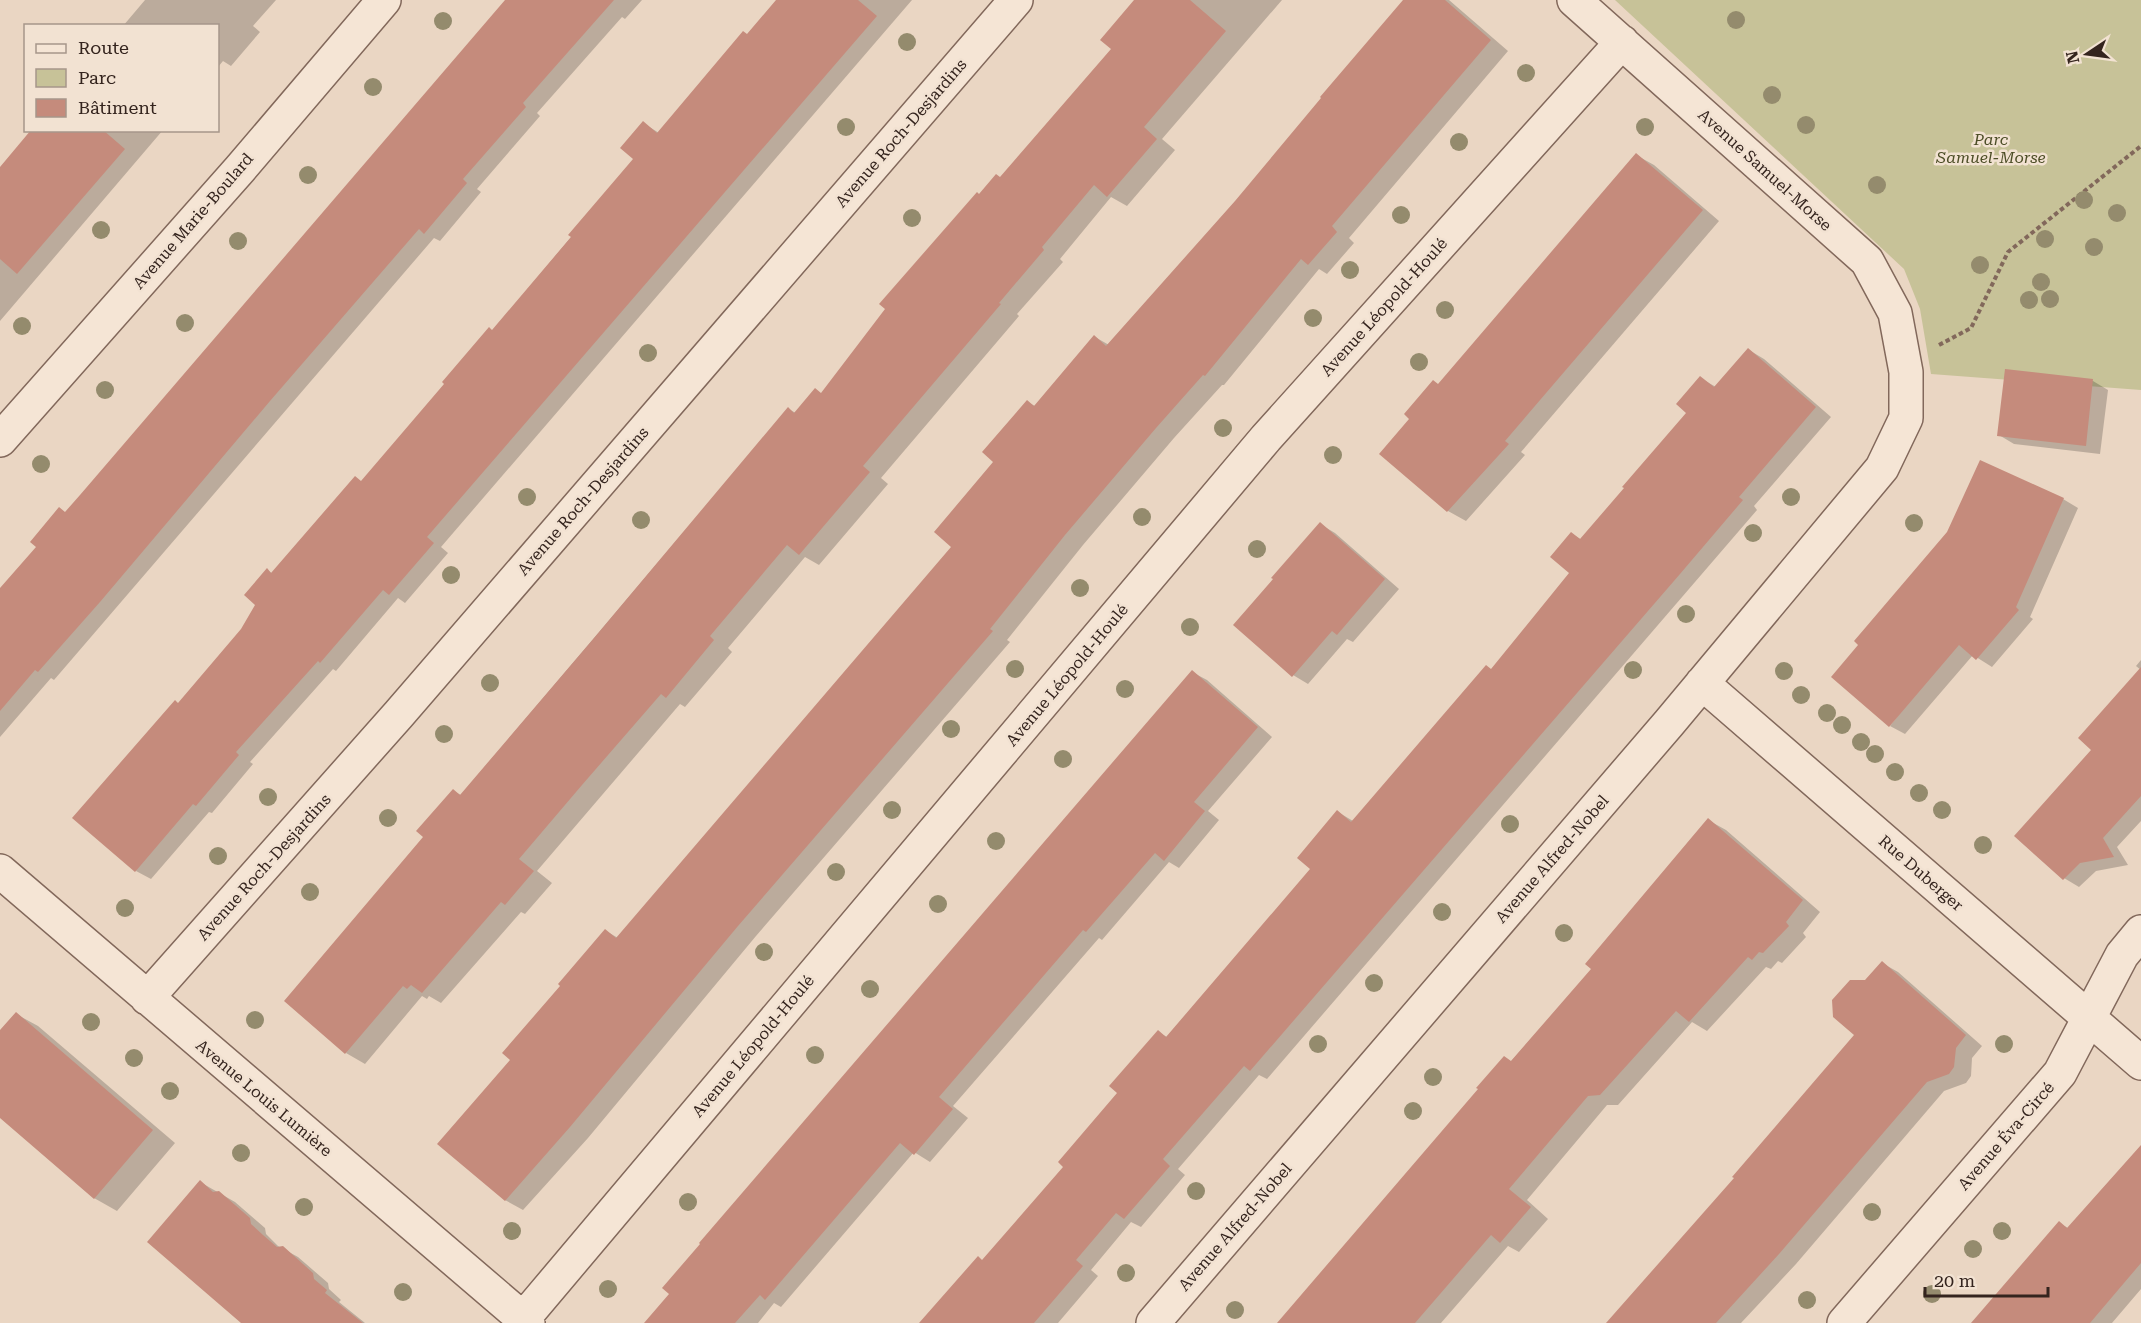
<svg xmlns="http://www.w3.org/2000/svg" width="2141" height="1323" viewBox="0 0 2141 1323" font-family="'Roboto Serif',serif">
<rect width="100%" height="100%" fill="#ead6c3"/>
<path fill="#c7c298" d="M1615,0h526v390l-210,-16 -11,-65 -16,-40z"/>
<path fill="#0003" d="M145,0h131l-23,26 7,6 -29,34 -8,-5 -5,6v-41h-95z
M507,0h135l-17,19 -3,-2 -85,96 3,3 -63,73 4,3 -41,49 -6,-3 -380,442 -3,-2 -51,59v-146z
M778,0h134l-471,547 7,6 -43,50 -7,-5 -62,73 -3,-2 -83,93 3,2 -41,49 -3,-1 -58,67 -15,-8 43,-167 63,-74 15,-25 10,-35 6,4 89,-92 131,-151 143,-172 7,-36 16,10z
M1136,0h146l-120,139 13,11 -48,56 -16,-9 -51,62 3,3 -46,52 2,2 -138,162 7,6 -69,81 -14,-8 -77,91 4,4 -47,55 -5,-3 -143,167 15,12 -27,31 -4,-2 -80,91 -12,-7 -2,3 -5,-3 -57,68 -19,-11 80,-216 27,-46 8,4 327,-386 8,4 26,-19 158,-199 21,-17 112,-130z
M1405,0h44l59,51 -159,187 5,5 -27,31 -8,-5 -95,116h-2l-48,53 -91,107 -76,95 3,2 -254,294 -168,202 -65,72 -18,-10 7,-140 50,-74 44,-55 12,7 335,-391 74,-145 8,4 60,-69 14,8 127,-143z
M33,130h130l-163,191v-153z
M1636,155l18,10 65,56 -198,231 4,3 -59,66 -18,-10 -67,-57z
M1749,350l15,9 67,58 -77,89 3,4 -490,569 -8,-4 -81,94 7,6 -44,52 -10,-5 -40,48 7,6 -40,47h-137l62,-62 82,-94 54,-74 39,-61 9,5 145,-169 26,-56 15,9 139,-151 79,-97 1,-39 10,6 106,-127 12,-35 16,9z
M2006,371l87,10 15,9 -8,64 -86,-10 -15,-9z
M2063,499l15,9 -48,109 3,2 -41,48 -19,-12 -68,79 -15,-8z
M1320,524l15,9 64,56 -46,53 -6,-3 -39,45 -15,-9z
M2141,660v161l-24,26 11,18 -32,6 -17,16 -15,-9 29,-129 48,-79 -5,-4z
M1192,672l15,8 65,57 -64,74 11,9 -40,48 -10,-6 -67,78 -3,-2 -146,168 15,12 -38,44 -16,-10 -133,155 -7,-4 -16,20h-111z
M1708,820l18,10 94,82 -17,21 3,4 -24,26 -4,-2 -7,8 -5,-2 -59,64 -15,-9 -74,83h-11l-80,95 21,19 -29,33 -11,-6 -67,77h-162l314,-354z
M1882,963l16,9 84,74 -10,12 -1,18 -5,7 -22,8 -148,173 -55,59h-131l126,-145 120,-143z
M16,1014l22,12 137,117 -58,68 -23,-13 -94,-82v-84z
M2141,1163v126l-29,34h-138l85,-100 9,5z
M200,1182l35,20 30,26 1,6 12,12 20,11 30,26 1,6 12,11 -2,2 26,21h-123z"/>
<path fill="#c58b7c" d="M505,0h109l-91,103 3,4 -63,72 4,4 -43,51 -5,-5 -149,172 -170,201 -62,70 -3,-2 -35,41v-123l36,-41 -6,-5 29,-35 6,5 15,-17z
M776,0h82l19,16 -450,521 7,6 -45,52 -6,-5 -63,73 -2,-2 -82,91 3,3 -43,51 -3,-2 -58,68 -63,-54 103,-118 3,3 63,-74 14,-24 -11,-10 23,-27 4,5 84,-97 6,5 83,-97 -2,-2 47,-55 3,3 79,-93 -3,-2 65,-76 -13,-11 23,-27 14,12 86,-102 4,3z
M1134,0h56l36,31 -82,96 13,12 -50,58 -13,-12 -52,62 2,3 -45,53 2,1 -138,162 7,6 -71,83 -12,-10 -77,91 4,4 -48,58 -5,-4 -79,91 -63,74 15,12 -29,34 -4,-3 -79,91 -11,-8 -4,4 -4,-3 -58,68 -61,-53 139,-164 -7,-6 37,-42 7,6 134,-157 194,-231 6,6 21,-25 6,5 64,-84 -6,-5 98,-112 2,2 17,-20 4,3 111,-128 -11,-9z
M1403,0h42l46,40 -159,186 5,6 -29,33 -7,-6 -96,117 -2,-1 -47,53 -91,107 -75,94 3,2 -255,295 -168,201 -65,74 -68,-57 73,-84 -8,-7 58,-67 -2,-2 47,-55 11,9 335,-391 -17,-15 59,-70 -11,-10 45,-52 7,6 60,-71 12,11 129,-145 86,-103 -1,-1z
M31,130h72l22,19 -108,125 -17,-15v-92z
M1636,153l67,57 -198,231 4,3 -62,68 -68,-58 30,-35 -5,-5 29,-34 5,4z
M1748,348l68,59 -77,90 4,3 -63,74 -430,497 -6,-5 -81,93 7,7 -46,53 -8,-6 -40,47 7,6 -49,57h-115l59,-67 4,4 81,-93 -5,-5 59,-69 -8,-7 49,-56 8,7 144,-168 -13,-11 40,-48 14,12 135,-157 5,4 78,-96 -19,-16 21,-25 9,7 44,-51 -2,-1 64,-74 -10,-9 24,-28 14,11z
M2005,369l88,10 -7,67 -89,-10z
M1980,460l84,38 -48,109 3,3 -43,50 -17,-15 -70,82 -58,-50 27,-32 -4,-4 93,-109z
M1320,522l65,57 -48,56 -5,-4 -40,46 -59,-52 40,-46 -2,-1z
M2141,667v129l-38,42 11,19 -34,6 -17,17 -49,-44 77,-86 -13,-12z
M1192,670l66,57 -64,75 11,9 -41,50 -9,-8 -69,79 -3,-2 -144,167 14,12 -39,46 -14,-12 -135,157 -5,-5 -25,28h-91l25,-29 -7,-6 38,-44 -1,-1z
M1708,818l95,82 -17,22 3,4 -26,27 -4,-1 -7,8 -4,-3 -59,65 -13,-11 -76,84 -12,1 -79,93 22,18 -31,36 -9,-8 -76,88h-138l201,-234 -2,-1 28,-32 7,5 80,-92 -6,-5z
M1882,961l84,74 -10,13 -2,19 -5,7 -22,8 -148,172 -63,69h-110l128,-145 -2,-1 122,-142 -21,-18 -1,-17 18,-20h15z
M16,1012l137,118 -59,69 -94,-81v-88z
M2141,1145v118l-51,60h-119l88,-102 8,7z
M200,1180l13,12 6,-1 31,27 1,6 12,11 14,12 6,-1 30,27 1,6 13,11 -2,3 38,30h-122l-94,-81z"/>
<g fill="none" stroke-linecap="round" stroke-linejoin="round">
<g stroke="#82685b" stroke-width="36">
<path id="street" d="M0,440l240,-271 144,-169
M1702,683l439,380
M0,871l528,452
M147,998l252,-284 617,-714
M523,1319l743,-881 356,-396
M1153,1323l516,-600 213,-255 24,-50v-46l-11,-59 -28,-52 -293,-261
M1844,1323l216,-250 62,-118 19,-23"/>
</g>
<path stroke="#82685b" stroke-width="4" stroke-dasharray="4.5 3" stroke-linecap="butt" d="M1939,345l32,-17 37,-76 133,-106"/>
<use href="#street" stroke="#f5e5d5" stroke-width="33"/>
</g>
<g fill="#948b6d">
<circle cx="1736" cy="20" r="9"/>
<circle cx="443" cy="21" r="9"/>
<circle cx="907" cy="42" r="9"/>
<circle cx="1526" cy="73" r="9"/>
<circle cx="373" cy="87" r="9"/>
<circle cx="1772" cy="95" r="9"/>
<circle cx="1806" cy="125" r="9"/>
<circle cx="846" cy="127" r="9"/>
<circle cx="1645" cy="127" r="9"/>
<circle cx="1459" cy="142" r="9"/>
<circle cx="308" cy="175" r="9"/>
<circle cx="1877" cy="185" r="9"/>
<circle cx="2084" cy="200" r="9"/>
<circle cx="2117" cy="213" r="9"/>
<circle cx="1401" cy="215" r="9"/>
<circle cx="912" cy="218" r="9"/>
<circle cx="101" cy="230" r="9"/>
<circle cx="2045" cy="239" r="9"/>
<circle cx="238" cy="241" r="9"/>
<circle cx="2094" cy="247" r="9"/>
<circle cx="1980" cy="265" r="9"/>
<circle cx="1350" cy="270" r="9"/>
<circle cx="2041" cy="282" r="9"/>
<circle cx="2050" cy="299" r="9"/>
<circle cx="2029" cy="300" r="9"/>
<circle cx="1445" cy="310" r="9"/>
<circle cx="1313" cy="318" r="9"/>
<circle cx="185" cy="323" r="9"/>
<circle cx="22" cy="326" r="9"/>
<circle cx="648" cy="353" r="9"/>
<circle cx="1419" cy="362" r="9"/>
<circle cx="105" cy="390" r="9"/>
<circle cx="1223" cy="428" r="9"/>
<circle cx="1333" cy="455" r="9"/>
<circle cx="41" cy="464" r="9"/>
<circle cx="527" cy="497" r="9"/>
<circle cx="1791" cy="497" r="9"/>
<circle cx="1142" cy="517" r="9"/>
<circle cx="641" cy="520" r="9"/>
<circle cx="1914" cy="523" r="9"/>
<circle cx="1753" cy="533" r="9"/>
<circle cx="1257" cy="549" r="9"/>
<circle cx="451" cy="575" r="9"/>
<circle cx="1080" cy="588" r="9"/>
<circle cx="1686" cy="614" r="9"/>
<circle cx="1190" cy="627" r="9"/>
<circle cx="1015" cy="669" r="9"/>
<circle cx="1633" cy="670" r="9"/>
<circle cx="1784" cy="671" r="9"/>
<circle cx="490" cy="683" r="9"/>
<circle cx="1125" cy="689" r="9"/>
<circle cx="1801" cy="695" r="9"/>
<circle cx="1827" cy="713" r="9"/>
<circle cx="1842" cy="725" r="9"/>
<circle cx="951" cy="729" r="9"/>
<circle cx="444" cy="734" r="9"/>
<circle cx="1861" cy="742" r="9"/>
<circle cx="1875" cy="754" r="9"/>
<circle cx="1063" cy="759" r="9"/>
<circle cx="1895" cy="772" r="9"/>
<circle cx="1919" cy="793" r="9"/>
<circle cx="268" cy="797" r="9"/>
<circle cx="892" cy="810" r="9"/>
<circle cx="1942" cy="810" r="9"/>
<circle cx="388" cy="818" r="9"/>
<circle cx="1510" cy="824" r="9"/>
<circle cx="996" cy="841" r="9"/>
<circle cx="1983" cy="845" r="9"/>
<circle cx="218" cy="856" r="9"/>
<circle cx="836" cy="872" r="9"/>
<circle cx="310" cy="892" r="9"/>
<circle cx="938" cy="904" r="9"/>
<circle cx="125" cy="908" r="9"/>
<circle cx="1442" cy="912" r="9"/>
<circle cx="1564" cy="933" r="9"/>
<circle cx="764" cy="952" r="9"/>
<circle cx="1374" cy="983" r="9"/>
<circle cx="870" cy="989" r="9"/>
<circle cx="255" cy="1020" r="9"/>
<circle cx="91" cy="1022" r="9"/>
<circle cx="1318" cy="1044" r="9"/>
<circle cx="2004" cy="1044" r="9"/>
<circle cx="815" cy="1055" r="9"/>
<circle cx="134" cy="1058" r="9"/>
<circle cx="1433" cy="1077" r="9"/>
<circle cx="170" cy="1091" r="9"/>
<circle cx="1413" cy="1111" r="9"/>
<circle cx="241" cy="1153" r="9"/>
<circle cx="1196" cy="1191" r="9"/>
<circle cx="688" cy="1202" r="9"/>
<circle cx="304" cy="1207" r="9"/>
<circle cx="1872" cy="1212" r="9"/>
<circle cx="512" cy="1231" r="9"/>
<circle cx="2002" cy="1231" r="9"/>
<circle cx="1973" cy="1249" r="9"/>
<circle cx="1126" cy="1273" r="9"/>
<circle cx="608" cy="1289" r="9"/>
<circle cx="403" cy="1292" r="9"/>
<circle cx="1932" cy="1294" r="9"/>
<circle cx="1807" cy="1300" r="9"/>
<circle cx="1235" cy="1310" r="9"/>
</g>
<g text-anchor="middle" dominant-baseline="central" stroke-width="5" stroke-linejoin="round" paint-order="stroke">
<g font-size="16" fill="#34241e" stroke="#f2e2d2">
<text transform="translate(901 133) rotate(-49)">Avenue Roch-Desjardins</text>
<text transform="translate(1765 170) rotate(42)">Avenue Samuel-Morse</text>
<text transform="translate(193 221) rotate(-49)">Avenue Marie-Boulard</text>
<text transform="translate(1384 307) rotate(-48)">Avenue Léopold-Houlé</text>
<text transform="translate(583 501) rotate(-49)">Avenue Roch-Desjardins</text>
<text transform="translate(1067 675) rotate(-50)">Avenue Léopold-Houlé</text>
<text transform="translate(1552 859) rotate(-49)">Avenue Alfred-Nobel</text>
<text transform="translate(264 867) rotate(-48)">Avenue Roch-Desjardins</text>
<text transform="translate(1921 873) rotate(41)">Rue Duberger</text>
<text transform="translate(753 1046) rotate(-50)">Avenue Léopold-Houlé</text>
<text transform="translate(264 1098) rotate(40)">Avenue Louis Lumière</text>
<text transform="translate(2006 1136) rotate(-49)">Avenue Éva-Circé</text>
<text transform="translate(1235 1227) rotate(-49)">Avenue Alfred-Nobel</text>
</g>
<g font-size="16" font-style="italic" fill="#4d4e27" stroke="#f2e2d2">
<text x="1991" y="139">Parc<tspan x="1991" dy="18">Samuel-Morse</tspan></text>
</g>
</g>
<rect x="24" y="24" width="195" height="108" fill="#f2e2d2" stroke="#a6968a" stroke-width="1.5"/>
<rect x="36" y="44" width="30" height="9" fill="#f5e5d5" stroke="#a6968a" stroke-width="1.5"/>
<text x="78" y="54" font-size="18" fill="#34241e">Route</text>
<rect x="36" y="69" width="30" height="18" fill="#c7c298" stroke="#a6968a" stroke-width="1.5"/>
<text x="78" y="84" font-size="18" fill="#34241e">Parc</text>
<rect x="36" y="99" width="30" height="18" fill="#c58b7c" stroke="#a6968a" stroke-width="1.5"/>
<text x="78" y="114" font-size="18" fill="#34241e">Bâtiment</text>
<g transform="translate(2087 54) rotate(257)" stroke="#f2e2d2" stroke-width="4.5" paint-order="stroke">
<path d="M0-4.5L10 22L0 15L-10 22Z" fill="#34241e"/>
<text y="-9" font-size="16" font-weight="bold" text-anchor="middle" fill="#34241e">N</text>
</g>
<path d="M1925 1287v9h123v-9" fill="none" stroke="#34241e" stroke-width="3"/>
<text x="1934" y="1287" font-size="18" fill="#34241e" stroke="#f2e2d2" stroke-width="4.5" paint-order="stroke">20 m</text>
</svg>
